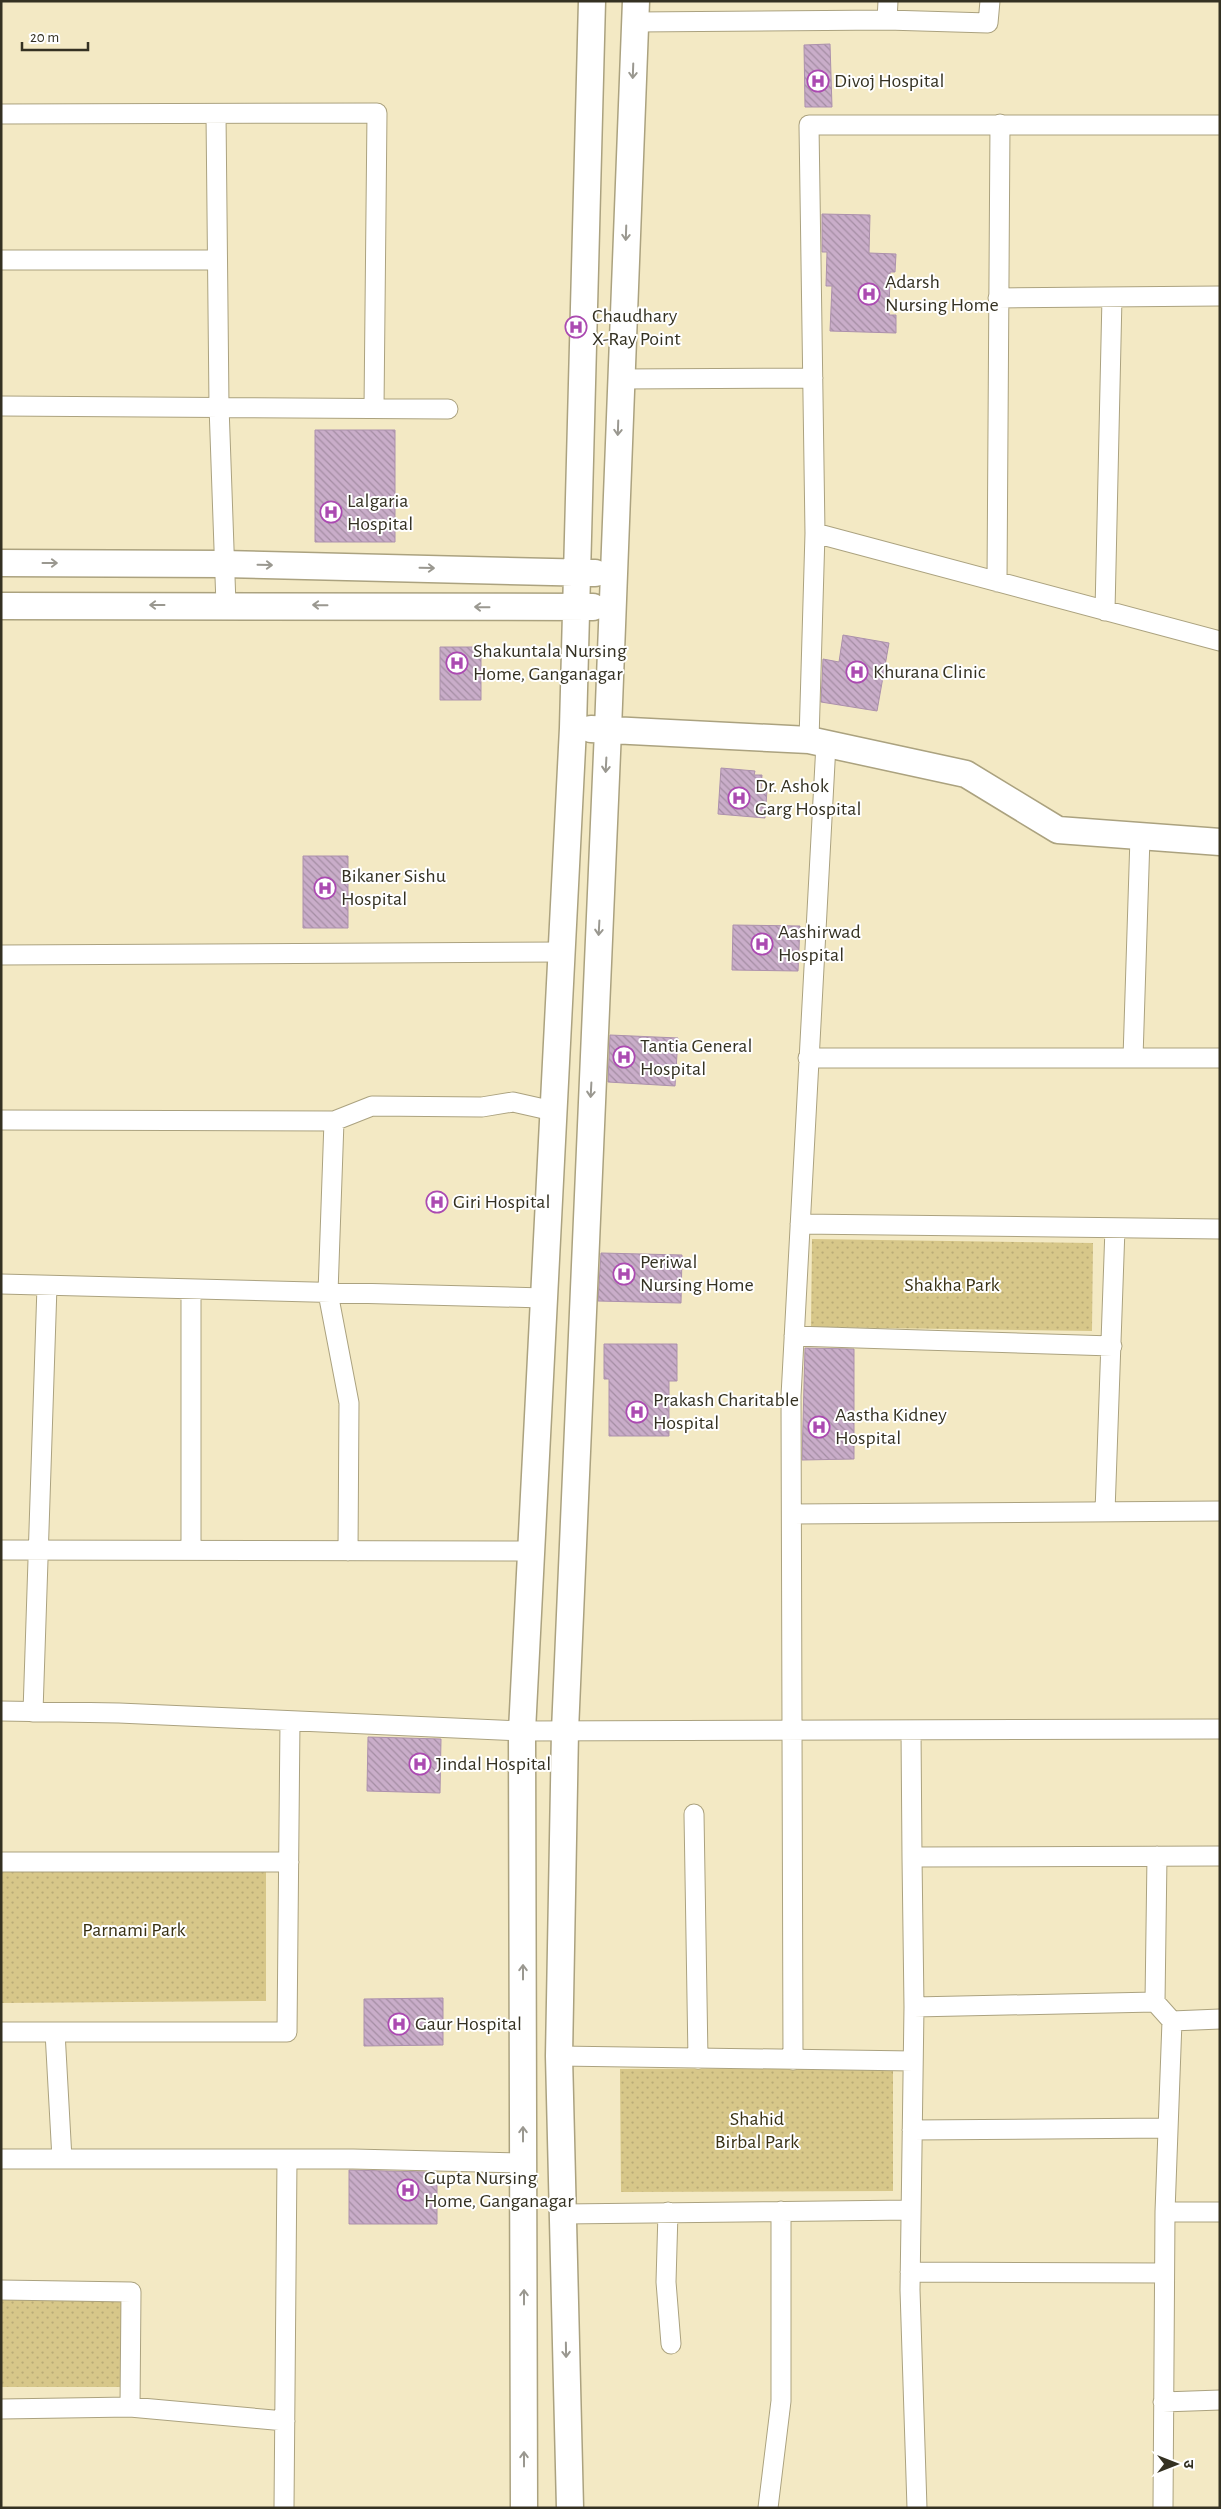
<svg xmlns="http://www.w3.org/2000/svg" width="1221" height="2509" viewBox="0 0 1221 2509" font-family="'Alegreya Sans','Noto Sans Devanagari',sans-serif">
<defs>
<pattern id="park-dots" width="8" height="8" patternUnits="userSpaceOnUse" patternTransform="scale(1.25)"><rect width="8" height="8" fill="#d7c789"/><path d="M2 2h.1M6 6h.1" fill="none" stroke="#b9ab76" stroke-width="1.8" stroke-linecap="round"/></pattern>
<pattern id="building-back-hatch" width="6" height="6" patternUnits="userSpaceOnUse" patternTransform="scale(1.25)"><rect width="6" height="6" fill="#c9adc9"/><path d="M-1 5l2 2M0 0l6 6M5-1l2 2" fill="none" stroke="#a48da3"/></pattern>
</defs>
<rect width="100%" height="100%" fill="#f3e9c4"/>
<path fill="url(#park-dots)" d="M812,1239l281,4 -1,88 -281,-4z
M266,1857v144l-265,2v-144z
M893,2068v123l-272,1 -1,-123z
M1,2296h120v91h-120z"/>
<path fill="url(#building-back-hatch)" stroke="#ac91ac" d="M830,44l2,63h-27l-1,-62z
M822,214l48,1 -1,38 27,1 -1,18h-5l-1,43h7v18l-66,-2 2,-45h-6l1,-34h-5z
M315,430h80v112h-80z
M843,635l46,8 -12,68 -56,-9 2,-43 16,3z
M440,647h41v53h-41z
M721,768l34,3 -1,4h8l-1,14 6,1 -2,28 -47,-4z
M303,856h45v72h-45z
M733,925l67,1 -2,45 -66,-1z
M610,1035l68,3 -3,48 -67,-4z
M601,1253l81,2 -1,48 -83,-2z
M604,1344h73v37h-8v55h-60v-57h-5z
M805,1348l49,1v110l-52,1z
M368,1737l73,2 -1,54 -73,-2z
M443,1998v47l-79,1v-47z
M349,2170l78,2v11h10v41h-88z"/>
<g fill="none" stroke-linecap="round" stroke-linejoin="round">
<g stroke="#aba27f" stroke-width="21">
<path id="street" d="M887,20l1,-19
M636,22l251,-2 101,3 2,-22
M1,114l376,-1 -3,295
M216,114l3,292 7,199
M1220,125h-411l6,408 405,108
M1,260h216
M998,298l222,-2
M620,379l193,-1
M1,406l447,3
M997,582l3,-458
M1105,611l7,-314
M809,740l6,-207
M1,955l560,-3
M808,1058h412
M1133,1058l7,-221
M1,1120l333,1 -6,172 21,110 -1,148
M334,1121l38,-15 110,1 31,-5 40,9
M800,1224l420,5
M1,1284l543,14
M191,1289v261
M794,1336l318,10
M1105,1512l10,-284
M792,1514l428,-3
M1,1550l530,1
M1,1711l118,2 403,18 698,-2
M33,1712l14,-426
M911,1730l1,127 308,-1
M694,1814l4,245
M912,1857l2,150
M1,1862h288
M1155,2002l2,-146
M1,2032h286l3,-311
M55,2032l7,127
M559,2056l354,5
M793,2060l-2,-664 35,-652
M912,2130l256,-2
M1,2159h352l170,4
M668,2212l-2,70 5,62
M1165,2212l7,-191
M563,2214l348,-4
M910,2272l254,1
M1,2290l130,2 -1,115
M1163,2402l57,-2
M1,2409l129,-2 155,14
M284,2508l3,-349
M768,2508l13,-107v-190
M917,2508l-7,-218 4,-283 241,-5 17,19 48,-2
M1163,2508l2,-296h55"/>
</g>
<g stroke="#aba27f" stroke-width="29">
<path id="secondary" d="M1,563l222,1 372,9
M1,606l592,1
M591,729l218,11 157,34 92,56 162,12
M524,2508l-2,-777 51,-1003 19,-727
M570,2508l-11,-452 6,-325 43,-1001 28,-729"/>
</g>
<use href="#street" stroke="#fff" stroke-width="19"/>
<use href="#secondary" stroke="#fff" stroke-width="26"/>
</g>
<defs><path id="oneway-shaft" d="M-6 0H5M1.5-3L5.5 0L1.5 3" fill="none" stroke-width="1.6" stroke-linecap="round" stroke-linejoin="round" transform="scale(1.25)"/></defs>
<g stroke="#9a9890">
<use href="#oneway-shaft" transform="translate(633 71) rotate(92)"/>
<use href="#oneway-shaft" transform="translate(626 233) rotate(92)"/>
<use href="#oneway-shaft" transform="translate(618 428) rotate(92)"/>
<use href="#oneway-shaft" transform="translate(50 563)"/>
<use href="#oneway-shaft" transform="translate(265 565) rotate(1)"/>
<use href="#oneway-shaft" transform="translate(427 568) rotate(1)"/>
<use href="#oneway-shaft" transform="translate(157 605) rotate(180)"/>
<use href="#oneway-shaft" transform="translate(320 605) rotate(-179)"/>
<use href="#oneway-shaft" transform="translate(482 607) rotate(-179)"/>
<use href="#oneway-shaft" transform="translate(606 765) rotate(93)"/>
<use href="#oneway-shaft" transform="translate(599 928) rotate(93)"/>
<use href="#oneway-shaft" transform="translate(591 1090) rotate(93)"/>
<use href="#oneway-shaft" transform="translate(523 1972) rotate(-90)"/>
<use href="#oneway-shaft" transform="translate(523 2134) rotate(-90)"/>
<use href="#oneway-shaft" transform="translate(524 2297) rotate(-90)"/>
<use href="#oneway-shaft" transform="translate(566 2350) rotate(89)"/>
<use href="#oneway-shaft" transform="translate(524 2459) rotate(-90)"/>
</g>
<defs>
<g id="hospital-ring" transform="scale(1.125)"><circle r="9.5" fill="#fff" stroke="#ab4ab1" stroke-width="1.5"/><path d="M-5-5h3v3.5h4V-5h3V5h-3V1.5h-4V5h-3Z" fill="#ab4ab1"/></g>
</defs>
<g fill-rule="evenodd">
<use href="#hospital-ring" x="818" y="81"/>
<use href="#hospital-ring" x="869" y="294"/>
<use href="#hospital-ring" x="576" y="327"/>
<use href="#hospital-ring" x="331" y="512"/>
<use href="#hospital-ring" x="457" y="663"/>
<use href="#hospital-ring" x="857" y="672"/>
<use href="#hospital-ring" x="739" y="798"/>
<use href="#hospital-ring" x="325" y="888"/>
<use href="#hospital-ring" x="762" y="944"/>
<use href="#hospital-ring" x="624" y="1057"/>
<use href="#hospital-ring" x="437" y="1202"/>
<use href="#hospital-ring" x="624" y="1274"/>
<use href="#hospital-ring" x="637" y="1412"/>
<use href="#hospital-ring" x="819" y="1427"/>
<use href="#hospital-ring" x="420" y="1764"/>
<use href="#hospital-ring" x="399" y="2024"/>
<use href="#hospital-ring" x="408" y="2190"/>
</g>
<g text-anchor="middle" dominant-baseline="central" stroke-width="4" stroke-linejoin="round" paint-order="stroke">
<g font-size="20" fill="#343122" stroke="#fff" text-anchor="start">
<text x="834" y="81">Divoj Hospital</text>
<text x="885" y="282">Adarsh<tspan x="885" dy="23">Nursing Home</tspan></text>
<text x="592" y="316">Chaudhary<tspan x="592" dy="23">X-Ray Point</tspan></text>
<text x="347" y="501">Lalgaria<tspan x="347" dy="23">Hospital</tspan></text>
<text x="473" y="651">Shakuntala Nursing<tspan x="473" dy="23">Home, Ganganagar</tspan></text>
<text x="873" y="672">Khurana Clinic</text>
<text x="755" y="786">Dr. Ashok<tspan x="755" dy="23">Garg Hospital</tspan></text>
<text x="341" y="876">Bikaner Sishu<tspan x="341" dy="23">Hospital</tspan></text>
<text x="778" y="932">Aashirwad<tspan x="778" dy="23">Hospital</tspan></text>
<text x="640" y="1046">Tantia General<tspan x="640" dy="23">Hospital</tspan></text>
<text x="453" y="1202">Giri Hospital</text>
<text x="640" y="1262">Periwal<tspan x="640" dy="23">Nursing Home</tspan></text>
<text x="653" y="1400">Prakash Charitable<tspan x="653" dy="23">Hospital</tspan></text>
<text x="835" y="1415">Aastha Kidney<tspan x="835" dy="23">Hospital</tspan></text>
<text x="436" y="1764">Jindal Hospital</text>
<text x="415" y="2024">Gaur Hospital</text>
<text x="424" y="2178">Gupta Nursing<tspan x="424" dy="23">Home, Ganganagar</tspan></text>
</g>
<g font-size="20" fill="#383013" stroke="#fff">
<text x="952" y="1285">Shakha Park</text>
<text x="134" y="1930">Parnami Park</text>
<text x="757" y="2119">Shahid<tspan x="757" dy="23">Birbal Park</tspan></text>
</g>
</g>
<rect width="1221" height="2509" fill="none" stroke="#343122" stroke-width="5"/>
<g transform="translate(1176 2464) rotate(90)" stroke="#ffffff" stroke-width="4" paint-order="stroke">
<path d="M0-4L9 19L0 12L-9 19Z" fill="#343122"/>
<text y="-8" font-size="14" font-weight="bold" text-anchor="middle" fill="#343122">उ</text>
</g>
<path d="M22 42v8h66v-8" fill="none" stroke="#343122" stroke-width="2.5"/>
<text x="30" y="42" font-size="15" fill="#343122" stroke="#ffffff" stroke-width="4" paint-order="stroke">20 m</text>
</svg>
